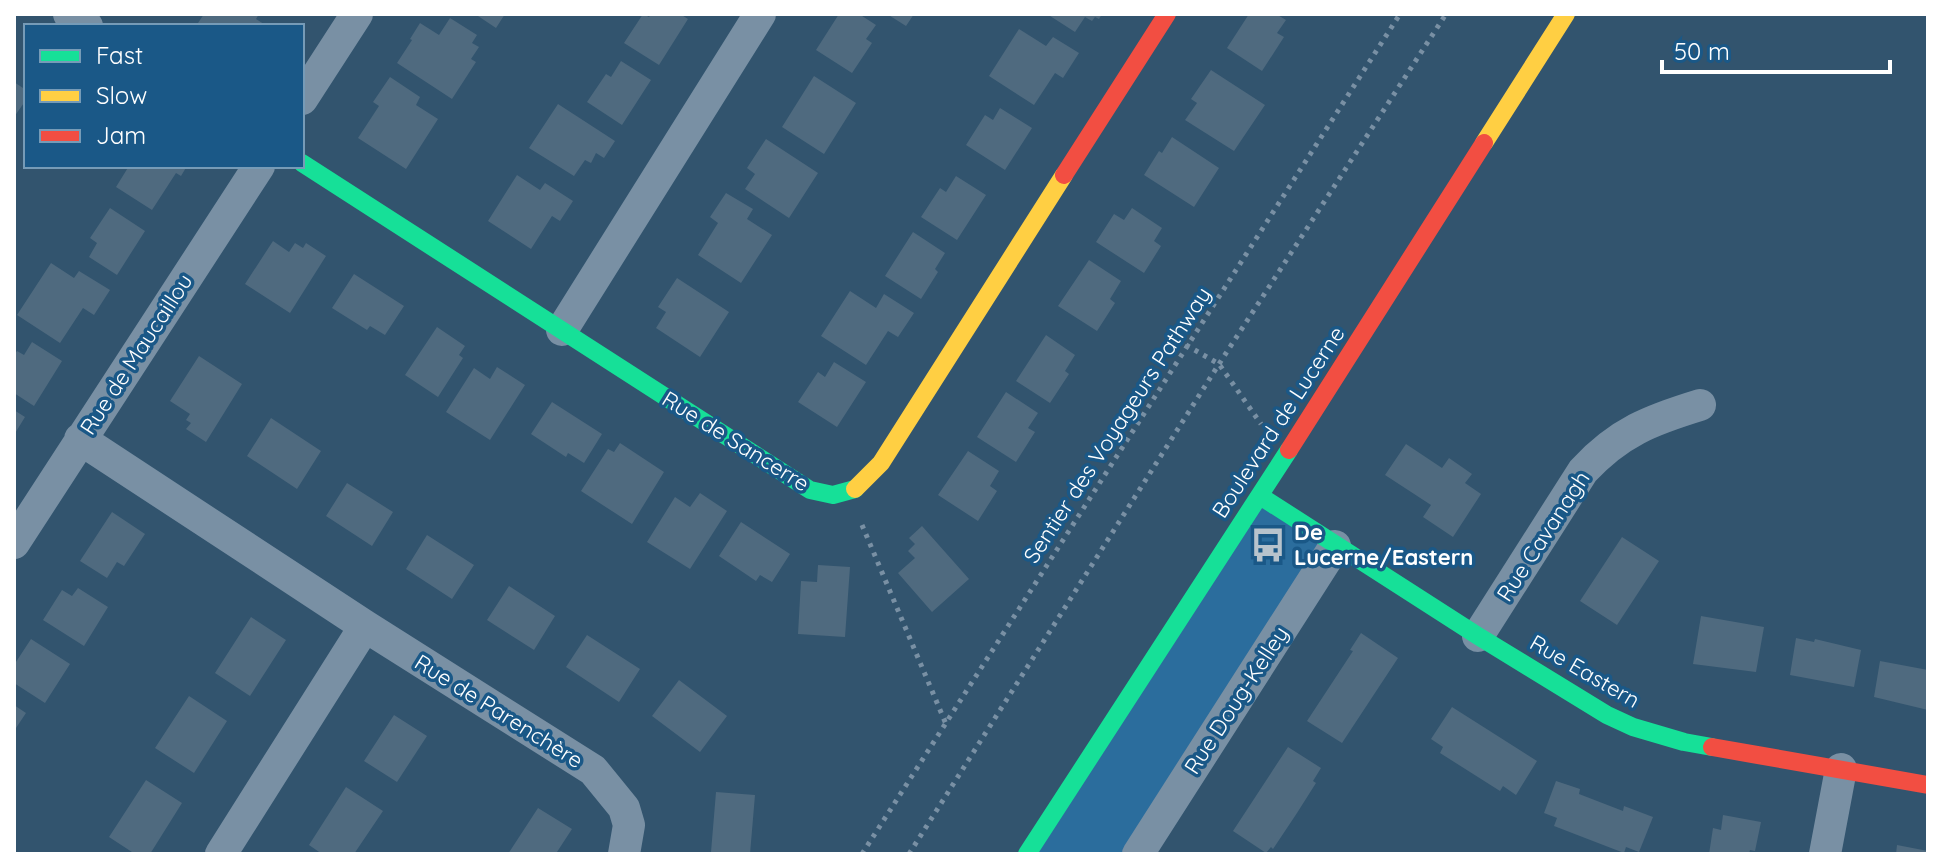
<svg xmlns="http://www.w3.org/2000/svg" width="1942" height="868" viewBox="0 0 1942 868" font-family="Quicksand,sans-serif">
<rect width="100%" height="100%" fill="#32546e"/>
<path fill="#2b6d9d" d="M1260,496l75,50 -197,308h-111z"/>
<path fill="#4f6a7f" d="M204,14h55l-3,5 11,7h-71z
M475,14h30l-9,14z
M643,14l6,3 2,-3h29l8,5 -29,46 -35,-22z
M839,14h20l17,11 -10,14 6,4 -20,30 -36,-23z
M887,14h27l-8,12z
M1047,14h55l-3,5 -4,-2 -3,4 -7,-4 -10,15z
M1249,14h27l10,6 -9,13 7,4 -22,34 -35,-23z
M450,18l27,17 -5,8 7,4 -8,12 5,3 -24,37 -55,-36 15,-23 -2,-1 10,-16 19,12z
M1019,29l27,17 7,-9 26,16 -16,25 -8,-5 -21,32 -45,-29z
M621,61l30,19 -29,45 -35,-23 19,-28 5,3z
M1211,70l54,35 -31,46 -49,-31 12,-17 -6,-4z
M814,76l42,27 -32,51 -42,-27z
M390,77l30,20 -4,8 22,14 -32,50 -48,-31 21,-32 -6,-4z
M14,82l12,8v10l-12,17z
M558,104l57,37 -11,17 -8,-5 -5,10 -6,-3 -11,16 -45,-28z
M1000,108l32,20 -27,42 -39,-25 19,-30 8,5z
M1172,137l47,31 -25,39 -50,-32 15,-24 3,2z
M766,139l52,34 -29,45 -44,-29 10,-15 -8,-6z
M129,166h58l-6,10 -5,-3 -24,37 -36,-23z
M517,175l23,15 5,-7 28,18 -13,20 -8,-5 -21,33 -43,-28z
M956,176l30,19 -29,45 -36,-23 19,-29 6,4z
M726,193l27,16 -6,10 25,16 -31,48 -43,-28 20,-32 -8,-6z
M110,208l35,23 -28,44 -28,-18 8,-14 -7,-5z
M1132,208l30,20 -8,13 7,5 -17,27 -48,-31 18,-28 10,6z
M913,232l32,21 -10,16 3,3 -17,27 -36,-23z
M273,241l16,11 6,-9 8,5 3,-5 20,13 -36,57 -45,-29z
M1089,260l32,21 -11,18 5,4 -18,28 -39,-25z
M51,263l23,15 5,-7 31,19 -16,25 -11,-7 -23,35 -43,-28z
M354,274l50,32 -19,29 -15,-9 -3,4 -35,-22z
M677,278l52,34 -29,45 -44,-29 10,-16 -8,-5z
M850,291l26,17 8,-14 30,19 -16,24 -10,-6 -22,34 -45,-29z
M437,327l28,19 -6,9 4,3 -25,39 -33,-22z
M1046,335l29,20 -10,16 4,3 -19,29 -34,-22z
M32,342l30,19 -28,45 -20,-13v-38l3,-4 7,4z
M199,356l43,28 -36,58 -20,-13 5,-6 -5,-3 4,-6 -20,-13z
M834,362l32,20 -29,45 -39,-25 20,-30 7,5z
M497,367l28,18 -35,55 -44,-28 28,-44 16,11z
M1006,392l32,21 -10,15 7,4 -19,30 -39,-25z
M552,402l50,32 -18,29 -16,-10 -2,4 -35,-23z
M14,410l11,7 -11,18z
M271,418l50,33 -24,38 -50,-33z
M620,443l44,29 -32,52 -51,-33 27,-42 6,3z
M1406,444l36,24 7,-10 23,16 -7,9 16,11 -28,43 -30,-20 8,-12 -46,-30z
M968,451l31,20 -9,15 7,5 -19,30 -40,-26z
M347,483l46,29 -21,34 -46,-30z
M700,493l27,18 -37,58 -43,-27 28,-45 15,10z
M112,512l33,22 -21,32 -7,-4 -10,16 -27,-17z
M741,522l49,32 -18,28 -12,-7 -4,6 -37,-25z
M922,526l47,53 -37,33 -34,-39 17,-15 -7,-7 7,-7 -6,-6z
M427,535l47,30 -22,34 -46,-30z
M1622,537l37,24 -42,64 -37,-24z
M818,565l32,2 -5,70 -47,-3 3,-53 16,1z
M509,586l46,30 -21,34 -47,-30z
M78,588l30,19 -24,39 -41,-26 19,-30 10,6z
M1701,616l63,11 -8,45 -63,-8z
M251,617l35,23 -36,56 -35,-23z
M1361,633l37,25 -56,85 -35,-22 46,-70 -3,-1z
M587,635l53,34 -21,33 -53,-35z
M1796,638l18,4 1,-3 46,11 -7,37 -64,-12z
M31,639l39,25 -25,39 -31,-20v-18z
M1880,661l48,9v40l-54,-13z
M679,680l48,36 -27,36 -48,-36z
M189,696l38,25 -33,52 -39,-25z
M14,705l12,8 -12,18z
M1452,707l85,54 -21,34 -13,-9 -3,5 -60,-38 3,-6 -12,-8z
M394,715l33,21 -30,46 -33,-21z
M1288,747l33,21 -8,13 3,2 -19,30 -24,36 -2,-2 -5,6 -33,-22z
M146,780l36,23 -32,51h-15l-26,-17z
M1556,781l24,8 -1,5 44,17 1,-5 29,11 -14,35 -13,-5 -2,6 -70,-27 3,-8 -13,-5z
M346,787l37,24 -29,43h-32l-13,-9z
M716,792l39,3 -5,59 -39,-2z
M538,808l34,21 -15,23 -49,2z
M1723,815l38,7 -6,29 -5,-1 -1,4h-40l4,-26 8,2z
M1897,845l31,6v3h-32z"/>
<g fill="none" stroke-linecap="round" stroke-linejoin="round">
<path stroke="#7990a4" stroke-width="5" stroke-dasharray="4 6" stroke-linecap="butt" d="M1186,345l33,19 42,60
M862,525l84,199
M862,854l538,-840
M909,854l310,-490 227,-350"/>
<path stroke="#7990a4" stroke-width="32" d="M69,14l18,12
M302,99l55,-85
M562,330l198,-316
M80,439l285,187 228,144 31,38 5,17 -5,29
M14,543l245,-377
M1478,636l105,-165c36,-39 68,-51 117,-66
M221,854l144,-228
M1138,854l197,-308
M1825,854l16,-85"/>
<path stroke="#16e098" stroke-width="18" d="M302,163l508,327 23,5 22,-6
M1260,496l218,140 129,79 26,12 51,15 28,5
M1027,854l262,-404"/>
<path stroke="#ffcf43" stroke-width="18" d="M1484,143l82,-129
M855,489l26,-26 183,-288"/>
<path stroke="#f24e42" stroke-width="18" d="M1064,175l103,-161
M1289,450l195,-307
M1712,747l216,38"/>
</g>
<defs>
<g id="bus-bare" transform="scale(2.76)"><path d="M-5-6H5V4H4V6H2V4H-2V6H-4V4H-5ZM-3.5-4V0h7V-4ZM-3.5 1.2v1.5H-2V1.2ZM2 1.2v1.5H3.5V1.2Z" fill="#b7c3cc" stroke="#1a5887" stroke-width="2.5" paint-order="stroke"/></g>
</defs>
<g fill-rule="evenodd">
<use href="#bus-bare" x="1268" y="545"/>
</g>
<g text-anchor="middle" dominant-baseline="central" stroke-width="7" stroke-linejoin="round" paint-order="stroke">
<g font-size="22" fill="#fff" stroke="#1a5887">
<text transform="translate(136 354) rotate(-57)">Rue de Maucaillou</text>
<text transform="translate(1278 422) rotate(-57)">Boulevard de Lucerne</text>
<text transform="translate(1117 425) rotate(-57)">Sentier des Voyageurs Pathway</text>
<text transform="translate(736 441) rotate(32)">Rue de Sancerre</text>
<text transform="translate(1543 536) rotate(-57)">Rue Cavanagh</text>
<text transform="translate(1585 671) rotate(30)">Rue Eastern</text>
<text transform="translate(1236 700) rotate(-57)">Rue Doug-Kelley</text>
<text transform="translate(499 711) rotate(32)">Rue de Parenchère</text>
</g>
<g font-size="22" font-weight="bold" fill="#fff" stroke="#1a5887" text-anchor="start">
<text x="1294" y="532">De<tspan x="1294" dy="25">Lucerne/Eastern</tspan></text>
</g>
</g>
<rect width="1942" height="868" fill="none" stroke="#ffffff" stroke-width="32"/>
<rect x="24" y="24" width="280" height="144" fill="#1a5887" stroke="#769bb7" stroke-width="2"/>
<rect x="40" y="50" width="40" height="12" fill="#16e098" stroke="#769bb7" stroke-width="2"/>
<text x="96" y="64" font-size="24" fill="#ffffff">Fast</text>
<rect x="40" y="90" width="40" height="12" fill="#ffcf43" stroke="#769bb7" stroke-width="2"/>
<text x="96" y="104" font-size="24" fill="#ffffff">Slow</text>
<rect x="40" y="130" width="40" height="12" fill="#f24e42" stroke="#769bb7" stroke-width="2"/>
<text x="96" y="144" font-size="24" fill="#ffffff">Jam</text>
<path d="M1662 60v12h228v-12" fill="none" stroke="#ffffff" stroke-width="4"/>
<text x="1674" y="60" font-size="24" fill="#ffffff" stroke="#1a5887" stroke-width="6" paint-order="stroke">50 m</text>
</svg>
